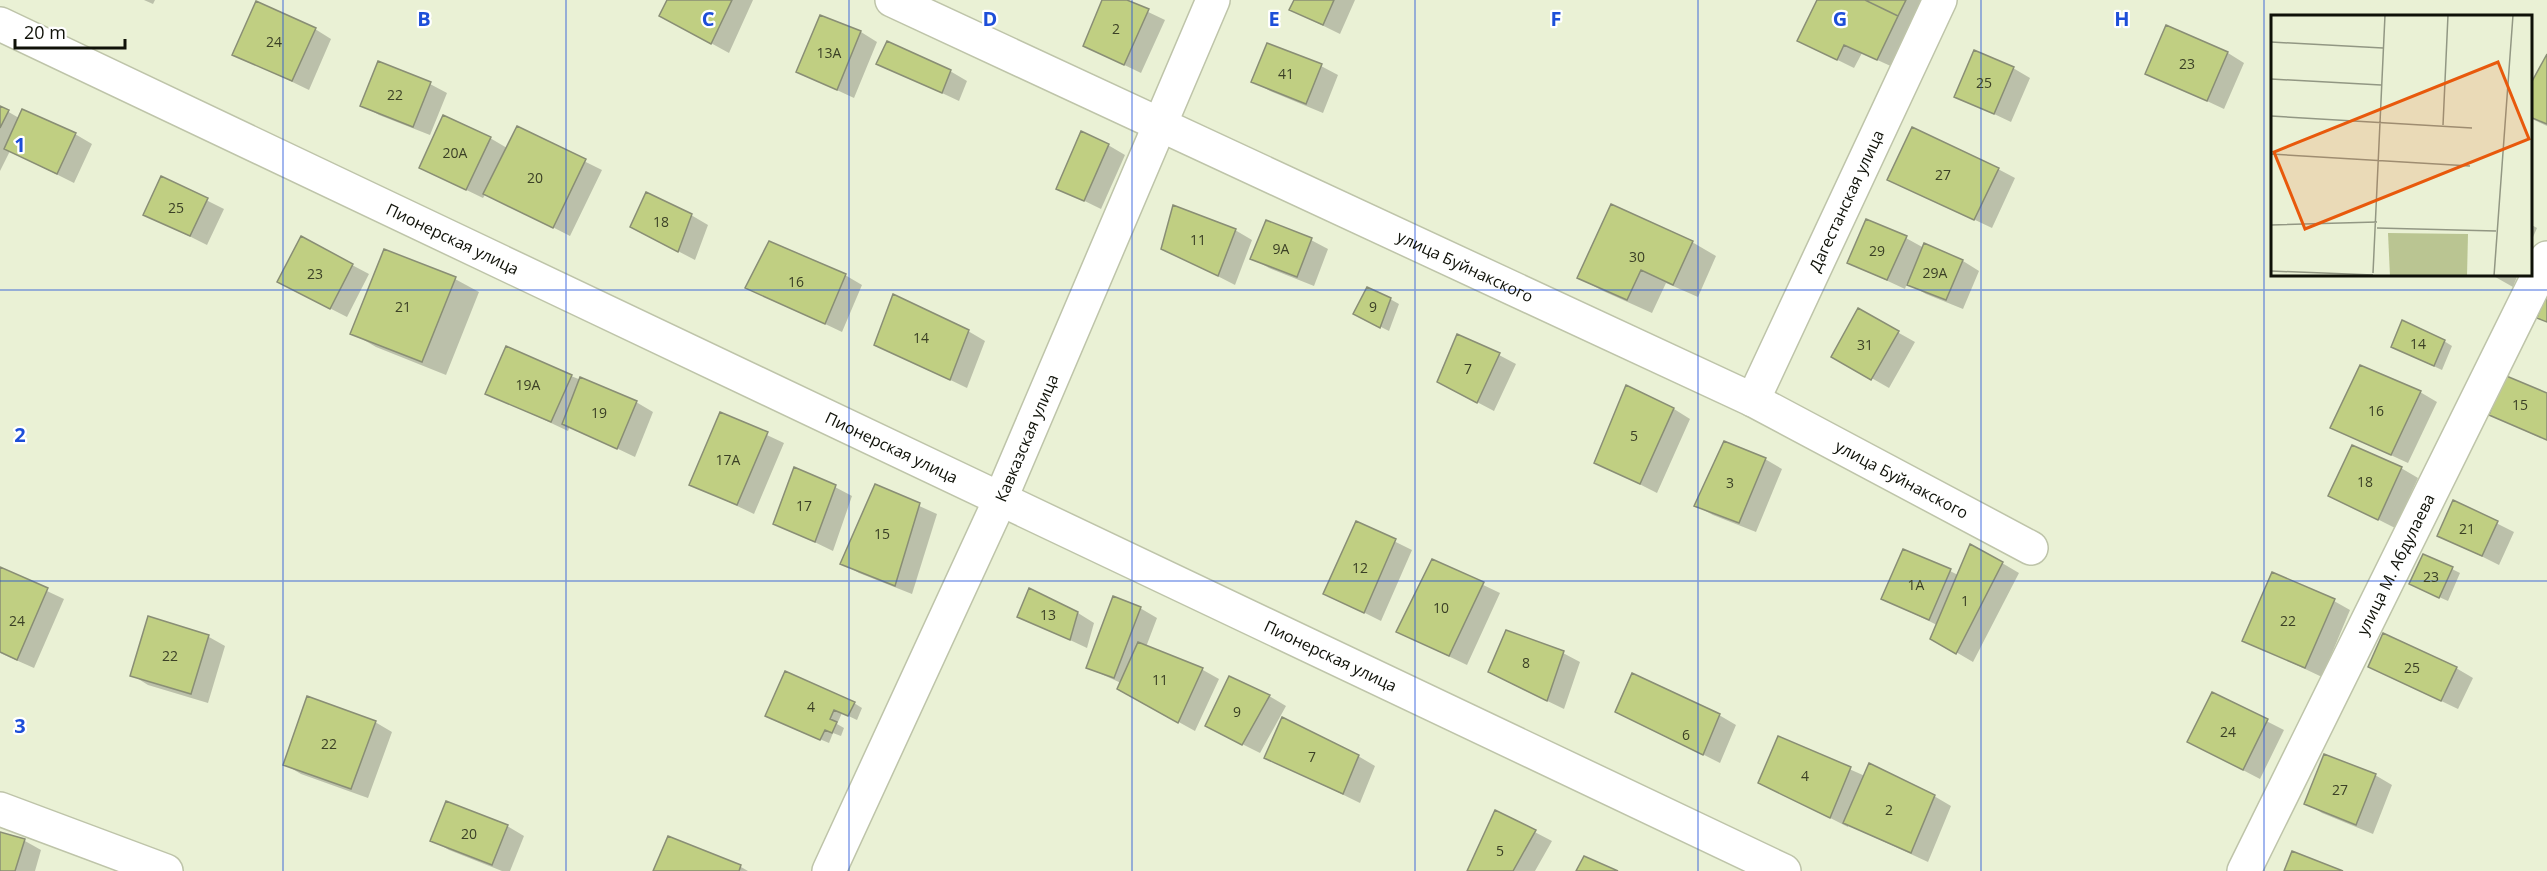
<svg xmlns="http://www.w3.org/2000/svg" width="2547" height="871" viewBox="0 0 2547 871" font-family="'Open Sans',sans-serif">
<rect width="100%" height="100%" fill="#eaf1d5"/>
<path fill="#0003" d="M144,0h11l-2,4z
M668,0h85l-24,53 -51,-28z
M1103,0h20l42,20 -24,53 -56,-27z
M1295,0h60l-15,34 -49,-24z
M1818,0h109l-32,68 -33,-15 -8,15 -55,-27z
M821,16l40,16 16,10 -23,56 -56,-26z
M2167,27l61,26 16,10 -20,46 -77,-36z
M315,29l16,10 -22,51 -75,-36z
M2547,57v69l-17,-8v-30z
M878,63l72,8 17,10 -8,20z
M1321,66l17,9 -15,38 -53,-22 -17,-10z
M2013,68l17,10 -19,44 -55,-26z
M430,84l17,9 -17,42 -51,-20 -17,-10z
M0,107l19,11 56,16 17,10 -18,39 -64,-32 -10,20z
M517,128l85,42 -32,66 -84,-43 -3,5 -62,-30 69,-30 17,10z
M1108,145l17,10 -24,54 -43,-21z
M1998,169l17,9 -23,50 -103,-49z
M162,178l62,31 -17,36 -62,-31z
M691,215l17,10 -13,35 -46,-24z
M1267,221l44,19 17,9 -14,37 -45,-18 -17,-10z
M2530,224l7,4 -7,16z
M1235,230l17,10 -17,45 -72,-37z
M1906,238l18,10 39,13 16,10 -16,38 -37,-15 -19,-11 -2,6 -56,-26z
M1692,242l24,14 -18,41 -32,-14 -14,30 -49,-22 -24,-13z
M352,265l17,9 -22,43 -51,-26z
M2490,274h28l-5,13z
M845,275l17,10 -20,47 -95,-45z
M455,279l24,13 -33,83 -70,-28 -24,-14z
M1390,299l9,5 -10,27 -26,-13z
M1858,310l57,32 -26,46 -56,-32z
M968,331l17,10 -18,47 -91,-44z
M2444,341l8,5 -10,24 -41,-19z
M1499,355l17,9 -22,47 -38,-20z
M2361,367l59,25 17,10 -29,61 -76,-35z
M571,376l65,26 17,10 -18,45 -65,-31 -2,5 -81,-38z
M2547,395v46l-57,-27z
M1674,409l16,10 -33,74 -61,-31z
M721,414l63,29 -30,71 -63,-30z
M1765,459l17,10 -26,63 -43,-17 -17,-9z
M2401,468l17,10 -23,50 -65,-33z
M875,486l62,28 -25,80 -53,-21 -17,-10z
M835,487l17,9 -19,55 -58,-28z
M2454,502l60,30 -15,33 -60,-30z
M1357,523l55,27 -31,71 -56,-28z
M1433,561l67,32 -33,72 -69,-33z
M2002,563l17,10 -46,89 -41,-24 5,-13 -55,-27 68,-27 8,4z
M0,569l64,30 -30,69 -34,-15z
M2452,569l8,4 -12,28 -29,-13z
M2334,601l16,9 -28,67 -78,-37z
M1140,608l17,10 -11,29 57,23 16,9 -24,52 -76,-42 2,-6 -33,-15z
M1078,613l16,10 -7,25 -68,-32z
M149,618l60,19 16,9 -17,57 -60,-18 -16,-10z
M1507,632l56,21 17,9 -16,47 -58,-28z
M2370,667l86,1 17,10 -15,31z
M2213,694l71,36 -24,49 -71,-37z
M1269,696l17,10 -26,47 -36,-18z
M854,703l8,5 -5,12 -15,-7 -5,11 7,4 -3,8 -8,-3 -4,10 -54,-23z
M1617,711l102,4 17,10 -16,38z
M375,722l17,10 -24,66 -67,-24 -17,-10z
M1779,738l86,38 69,20 17,10 -23,56 -80,-37v2l-89,-45z
M1358,756l17,10 -15,37 -94,-46z
M2325,756l50,19 17,10 -19,49 -51,-21 -16,-10z
M1496,812l56,29 -17,30h-67z
M507,826l17,10 -14,35h-8l-53,-21 -17,-10z
M0,833l25,8 16,9 -6,21h-35z
M669,838l72,29 7,4h-94z"/>
<path fill="#c0cf82" stroke="#898e75" stroke-width="1.5" d="M667,0h65l-21,44 -52,-28z
M1102,0h25l22,9 -25,56 -41,-19z
M1294,0h40l-11,25 -34,-15z
M1817,0h48l33,16 -21,44 -33,-15 -7,15 -40,-19z
M1865,0h41l-8,16z
M256,1l60,27 -24,53 -60,-26z
M820,15l41,16 -24,59 -41,-18z
M2166,25l62,27 -21,49 -62,-27z
M887,41l64,29 -9,23 -66,-29z
M1267,43l55,21 -16,40 -55,-22z
M1974,50l40,17 -20,47 -40,-17z
M2547,54v70l-17,-7v-32z
M378,61l53,21 -18,45 -53,-21z
M0,106l9,4 -9,18z
M22,109l54,24 -19,41 -53,-25z
M443,115l48,22 -25,53 -47,-22z
M517,126l69,33 -33,69 -70,-34z
M1912,127l87,41 -25,52 -87,-40z
M1081,131l28,13 -25,57 -28,-12z
M161,176l47,22 -18,38 -47,-21z
M646,192l46,22 -14,38 -48,-25z
M1611,204l82,37 -20,44 -32,-15 -14,30 -50,-22z
M1173,205l63,24 -18,47 -57,-27z
M1866,219l41,17 -20,44 -40,-17z
M1266,220l46,18 -15,39 -47,-18z
M301,236l52,28 -23,45 -53,-27z
M769,241l77,33 -21,50 -80,-36z
M1924,243l39,17 -17,40 -39,-15z
M384,249l72,28 -34,85 -72,-28z
M1367,287l24,11 -11,30 -27,-14z
M2547,289v33l-10,-4z
M893,294l76,36 -19,50 -76,-35z
M1858,308l41,23 -28,49 -40,-23z
M2402,320l43,20 -11,26 -43,-19z
M1457,334l43,19 -23,50 -40,-21z
M506,346l66,29 -21,47 -66,-28z
M2360,365l61,26 -30,64 -61,-27z
M2504,375l43,18v47l-58,-25z
M580,377l57,24 -20,48 -55,-25z
M1626,385l48,23 -34,76 -46,-21z
M720,412l48,20 -31,73 -48,-20z
M1724,441l42,17 -27,65 -45,-17z
M2352,445l50,22 -24,53 -50,-24z
M794,467l42,18 -21,57 -42,-18z
M875,484l45,19 -25,83 -55,-22z
M2453,500l45,21 -16,35 -45,-20z
M1356,521l40,18 -32,74 -41,-19z
M1970,544l33,18 -47,92 -26,-15z
M1903,549l48,20 -22,51 -48,-21z
M2423,554l30,13 -14,31 -30,-14z
M1432,559l52,23 -35,74 -53,-24z
M0,567l48,21 -31,72 -17,-8z
M2272,572l63,27 -30,69 -63,-27z
M1029,588l49,24 -8,28 -53,-23z
M1113,596l28,11 -27,71 -28,-10z
M148,616l61,19 -18,59 -61,-18z
M1506,630l58,21 -17,50 -59,-29z
M2383,633l74,34 -16,34 -73,-34z
M1138,642l65,26 -25,55 -61,-34z
M785,671l70,31 -7,14 -14,-6 -4,9 7,3 -5,11 -7,-3 -5,10 -55,-24z
M1632,673l88,41 -17,41 -88,-43z
M1229,676l41,19 -28,50 -37,-19z
M2212,692l56,27 -25,51 -56,-28z
M307,696l69,25 -25,68 -68,-24z
M1282,717l77,38 -16,39 -79,-36z
M1778,736l73,31 -21,51 -72,-35z
M2324,754l52,20 -20,51 -52,-21z
M1869,763l66,32 -24,58 -68,-30z
M446,801l62,24 -16,40 -62,-24z
M1495,810l41,20 -23,41h-46z
M0,832l25,7 -10,32h-15z
M668,836l73,29 -2,6h-86z
M2292,851l51,20h-59z
M1584,856l34,15h-42z"/>
<g fill="none" stroke-linecap="round" stroke-linejoin="round">
<g stroke="#bec4a9" stroke-width="36">
<g id="minor">
<path id="s1" d="M892,0l861,400 278,148"/>
<path id="s2" d="M0,24l1784,847"/>
<path id="s3" d="M1753,400l187,-400"/>
<path d="M0,809l166,62"/>
<path id="s4" d="M829,871l171,-371 213,-500"/>
<path id="s5" d="M2244,871l303,-613"/>
</g>
</g>
<use href="#minor" stroke="#fff" stroke-width="33"/>
</g>
<path fill="none" stroke="#1d4ed8" stroke-width="1.5" stroke-opacity="0.55" d="M283,0v871M566,0v871M849,0v871M1132,0v871M1415,0v871M1698,0v871M1981,0v871M2264,0v871M0,290h2547M0,581h2547"/>
<g text-anchor="middle" dominant-baseline="central" stroke-width="4.5" stroke-linejoin="round" paint-order="stroke">
<g font-size="14" fill="#3b4026">
<text x="1116" y="28">2</text>
<text x="274" y="41">24</text>
<text x="829" y="52">13А</text>
<text x="2187" y="63">23</text>
<text x="1286" y="73">41</text>
<text x="1984" y="82">25</text>
<text x="395" y="94">22</text>
<text x="455" y="152">20А</text>
<text x="1943" y="174">27</text>
<text x="535" y="177">20</text>
<text x="176" y="207">25</text>
<text x="661" y="221">18</text>
<text x="1198" y="239">11</text>
<text x="1281" y="248">9А</text>
<text x="1877" y="250">29</text>
<text x="1637" y="256">30</text>
<text x="1935" y="272">29А</text>
<text x="315" y="273">23</text>
<text x="796" y="281">16</text>
<text x="403" y="306">21</text>
<text x="1373" y="306">9</text>
<text x="921" y="337">14</text>
<text x="2418" y="343">14</text>
<text x="1865" y="344">31</text>
<text x="1468" y="368">7</text>
<text x="528" y="384">19А</text>
<text x="2520" y="404">15</text>
<text x="2376" y="410">16</text>
<text x="599" y="412">19</text>
<text x="1634" y="435">5</text>
<text x="728" y="459">17А</text>
<text x="2365" y="481">18</text>
<text x="1730" y="482">3</text>
<text x="804" y="505">17</text>
<text x="2467" y="528">21</text>
<text x="882" y="533">15</text>
<text x="1360" y="567">12</text>
<text x="2431" y="576">23</text>
<text x="1916" y="584">1А</text>
<text x="1965" y="600">1</text>
<text x="1441" y="607">10</text>
<text x="1048" y="614">13</text>
<text x="17" y="620">24</text>
<text x="2288" y="620">22</text>
<text x="170" y="655">22</text>
<text x="1526" y="662">8</text>
<text x="2412" y="667">25</text>
<text x="1160" y="679">11</text>
<text x="811" y="706">4</text>
<text x="1237" y="711">9</text>
<text x="2228" y="731">24</text>
<text x="1686" y="734">6</text>
<text x="329" y="743">22</text>
<text x="1312" y="756">7</text>
<text x="1805" y="775">4</text>
<text x="2340" y="789">27</text>
<text x="1889" y="809">2</text>
<text x="469" y="833">20</text>
<text x="1500" y="850">5</text>
</g>
<g font-size="16" fill="#0f1108" stroke="#fff">
<text stroke="none"><textPath href="#s3" startOffset="220">Дагестанская улица</textPath></text>
<text stroke="none"><textPath href="#s2" startOffset="501">Пионерская улица</textPath></text>
<text stroke="none"><textPath href="#s1" startOffset="632">улица Буйнакского</textPath></text>
<text stroke="none"><textPath href="#s4" startOffset="476">Кавказская улица</textPath></text>
<text stroke="none"><textPath href="#s2" startOffset="987">Пионерская улица</textPath></text>
<text stroke="none"><textPath href="#s1" startOffset="1118">улица Буйнакского</textPath></text>
<text stroke="none"><textPath href="#s5" startOffset="342">улица М. Абдулаева</textPath></text>
<text stroke="none"><textPath href="#s2" startOffset="1473">Пионерская улица</textPath></text>
</g>
</g>
<g transform="translate(2271 15)">
<rect width="261" height="261" fill="#eaf1d5"/>
<path d="M117,218l80,1 -1,42h-77z" fill="#bac592"/>
<path fill="none" stroke="#929783" stroke-width="1.5" d="M0,27l112,6M0,64l110,6M0,101l201,12M172,110l5,-110M0,139l199,12M0,210l106,-3M106,213l119,3M0,256l102,4M102,258l12,-258M223,261l19,-261"/>
<path fill="#e8590c" fill-opacity="0.15" stroke="#e8590c" stroke-width="3" d="M227,47l31,77 -224,90 -31,-77z"/>
<rect width="261" height="261" fill="none" stroke="#0f1108" stroke-width="3"/>
</g>
<g font-size="20" text-anchor="middle" font-weight="bold" fill="#1d4ed8" stroke="#fff" stroke-width="4.5" stroke-linejoin="round" paint-order="stroke">
<text x="424" y="26">B</text>
<text x="708" y="26">C</text>
<text x="990" y="26">D</text>
<text x="1274" y="26">E</text>
<text x="1556" y="26">F</text>
<text x="1840" y="26">G</text>
<text x="2122" y="26">H</text>
<text x="20" y="152">1</text>
<text x="20" y="442">2</text>
<text x="20" y="733">3</text>
</g>
<path d="M15 39v9h110v-9" fill="none" stroke="#0f1108" stroke-width="3"/>
<text x="24" y="39" font-size="18" fill="#0f1108" stroke="#ffffff" stroke-width="4.5" paint-order="stroke">20 m</text>
</svg>
